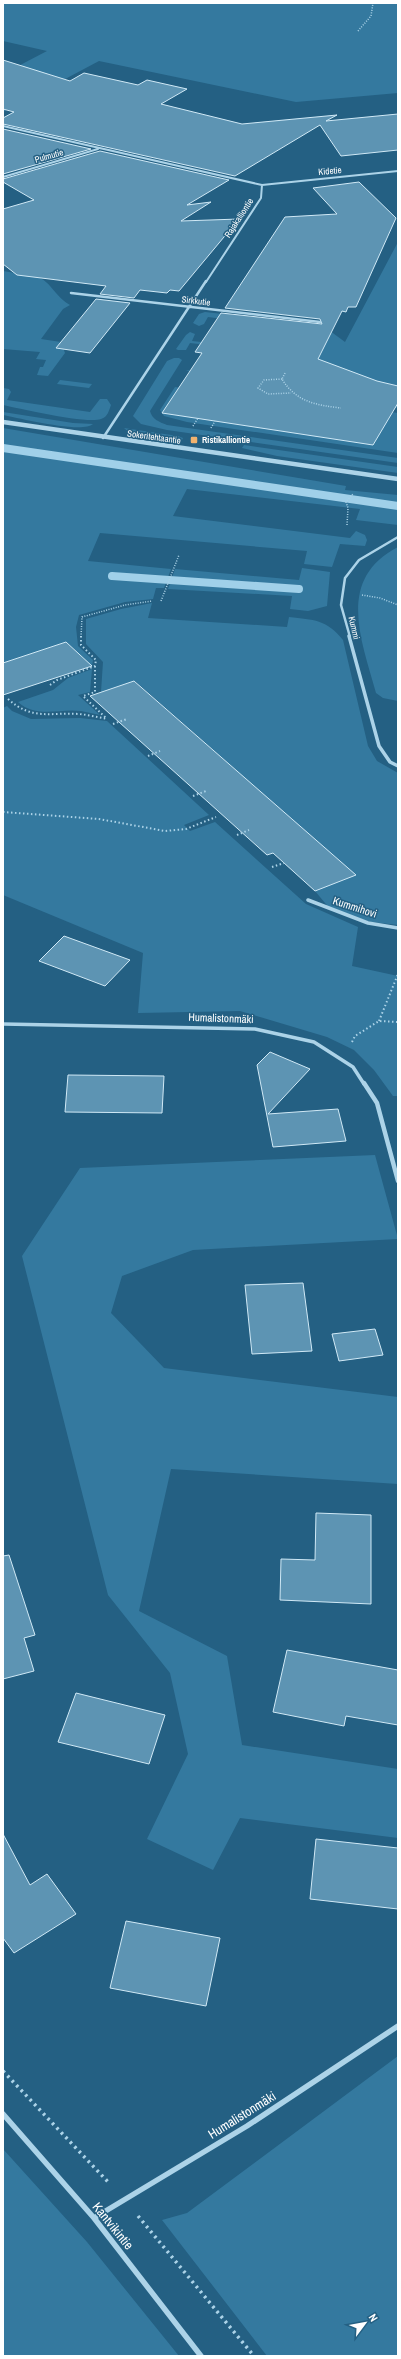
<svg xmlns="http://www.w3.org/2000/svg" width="401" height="2359" viewBox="0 0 401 2359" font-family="'Archivo Narrow',sans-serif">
<rect width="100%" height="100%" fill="#246083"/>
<path fill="#34799f" d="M3,3h395v90l-102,9 -197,-41 -96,51v-38l44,-23 -44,-10z
M398,242v166l-50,-12 -60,-69 -80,-10 -4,7 -5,2 -6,-3 6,-9 6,-2 117,13 23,17z
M3,271c12,2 26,3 37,7 10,4 17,20 30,27l-7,4 -22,30 20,3 4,11 -17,23 -11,-1 3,-8h3l3,-7 -10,-1 4,-7 -37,-3z
M190,332l5,2 -3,7 74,8 -4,2 -72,-8 -4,7h-8l-2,-1 10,-14z
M174,358h5l3,2 -32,51c2,8 9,11 17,14l231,33v5l-231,-33 -26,-6 -8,-8 34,-55z
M186,370l61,7 125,32 26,4v40l-211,-31 -23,-6 -4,-6 15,-23 25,4 -10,-19z
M60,380l32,4 -3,4 -32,-4z
M3,388l6,1 2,3 -4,8 83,12 10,-13h7l4,6c-2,5 -3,12 -10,14 -15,5 -79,-10 -98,-14z
M3,412l70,11 20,1c-11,10 -74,-6 -90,-9z
M3,428l343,58 -1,4 53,5v30l-42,-5 4,-11 -173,-20 -14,27 177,22 6,-7 9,4 2,5 -2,6 -25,-2 -8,23 -28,-3 3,-13 -207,-18 -12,28 83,8 -7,19h-8l-3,11 -28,3 -46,13 -3,12 2,19 15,14 -1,6 -26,-24 -58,22 -5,-1z
M124,428l54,8 5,2 -1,2 -50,-5z
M244,445l154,22v6l-121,-17 -35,-8z
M398,547v154l-15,-3 -7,-5c-15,-54 -40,-114 22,-146z
M302,568l28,4 -3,34 -19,5 -18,-2 2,-13 -124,-7 7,-20 124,11z
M152,603l-4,15 139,9 2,-10c25,3 37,2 54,23l25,106 9,15 21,12v152l-27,-3 -41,-13 -15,-18 39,-17 -219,-193 -34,11 2,-30 -17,-18v-25l35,-10z
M92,669l-2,23 -12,3 22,20c-6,-1 -13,-3 -19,-4 -22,-3 -44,8 -63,-9l35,-12 15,-12z
M7,706l5,5 19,8 49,-1 27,3 102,94 -25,10 6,6 25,-9 91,82 52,23 -6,39 46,10v120h-5l-19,-26 -20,-20 -27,-13 -87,-26 -102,2 5,-60 -140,-58v-187z
M375,1155l23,84 -205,11 -71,26 -11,37 53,55 234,29v87l-227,-15 -32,142 88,45 15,89 156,24v69l-158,-20 -27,52 -66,-31 41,-85 -18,-81 -62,-78 -86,-339 58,-88z
M398,2056v300h-131l-105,-136 25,-7z
M3,2149l84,93 92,114h-176z"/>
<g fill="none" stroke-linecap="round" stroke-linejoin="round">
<path stroke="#a0d0e9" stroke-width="8" d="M3,448l395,58
M112,576l187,13"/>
</g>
<path fill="#5d94b3" stroke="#d0e9f6" d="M3,60l67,21 14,-8 54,12 9,-5 40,9 -26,15 81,20 95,-9 -11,6 72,-7v36l-57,6 -21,-31 -85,51 -232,-52v-6l11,-6 -11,-3z
M3,129l88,20 -88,25z
M100,151l129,29 -42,25 24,-3 -30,19 58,-2 -60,72 -9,-1 -3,3 -27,-3 -6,8 -34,-4 6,-8 -89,-11 -14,-11v-55l31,-9 -31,-18v-3z
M359,182l37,36 -40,89h-8l-2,5 -4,-1 -24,48 59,22 21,5v17l-25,42 -211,-32 40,-60 -7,-1 26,-39 101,11 -2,-5 -95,-11 60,-91 52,-3 -24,-26z
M96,299l34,4 -40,50 -34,-5z
M66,642l26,24 -89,29v-32z
M134,681l222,194 -41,16 -42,-38 -6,2 -177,-159z
M64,936l66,24 -25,26 -66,-25z
M270,1052l40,17 -42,45 70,-5 8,32 -73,6 -16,-82z
M68,1075l96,1 -2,37 -97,-1z
M303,1283l9,68 -60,3 -7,-69z
M375,1329l8,26 -44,6 -7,-27z
M316,1513l55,2v89l-91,-4 1,-41 34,1z
M9,1555l26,80 -11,3 10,33 -31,8v-123z
M287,1650l111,20v55l-52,-9 -2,10 -71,-14z
M76,1693l89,22 -16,49 -91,-22z
M3,1834l27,51 17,-11 29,40 -62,39 -11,-15z
M316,1839l82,9v61l-88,-10z
M126,1921l94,17 -14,68 -96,-18z"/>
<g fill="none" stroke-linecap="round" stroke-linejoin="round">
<path stroke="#acd3e8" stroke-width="1.5" stroke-dasharray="1 1.5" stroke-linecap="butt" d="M358,31l13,-15 2,-13
M285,373l-3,6c14,23 34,26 59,29
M282,379l-18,1 -6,8 10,6 23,-1
M193,426l5,-8
M211,428l4,-7
M347,525l1,-17 -2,-6 7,-8
M362,595l18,3 18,7
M161,601l18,-46
M81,637l1,-20 43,-12 27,-4"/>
<path stroke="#acd3e8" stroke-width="2" stroke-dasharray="1.5 2.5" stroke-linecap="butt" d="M95,666v26l-12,4 24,23
M50,685l7,-5 38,-14 1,-6 -15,-15v-9
M8,699c25,22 42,13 71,15 9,1 19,3 28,5
M113,724l14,-5
M148,756l12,-5
M193,796l13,-5
M3,812l96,7 66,12 21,-2 30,-12
M237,835l12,-5
M272,867l12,-4
M379,1021l19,-47
M352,1042l3,-6 24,-15 19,1"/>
<path stroke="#acd3e8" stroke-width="3.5" stroke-dasharray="2.5 4" stroke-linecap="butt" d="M3,2071l107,113
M138,2216l116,140"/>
<path stroke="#acd3e8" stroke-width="2" d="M3,126l259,59 -1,13 -55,84
M3,177l95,-28
M262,185l136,-14"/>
<path stroke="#acd3e8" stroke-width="2.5" d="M71,293l249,29
M103,438l103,-157
M350,637l-9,-32 4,-27 14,-18 39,-23"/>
<path stroke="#acd3e8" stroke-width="3.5" d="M349,636l30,110 11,16 8,4
M308,900l60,23 30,5
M3,1024l252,5 59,13 39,25 11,17"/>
<path stroke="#acd3e8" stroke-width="4.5" d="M364,1083l13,20 21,78"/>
<path stroke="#acd3e8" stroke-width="5.5" d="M3,2114l91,104 107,138
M94,2218l153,-92 151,-100"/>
<path stroke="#acd3e8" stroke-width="4.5" d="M3,422l395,57"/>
</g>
<rect fill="#f2b36f" stroke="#246083" stroke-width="1.5" x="190" y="436" width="8" height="8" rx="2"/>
<g text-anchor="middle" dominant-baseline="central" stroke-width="3" stroke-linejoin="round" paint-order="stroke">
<g font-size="9" fill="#fff" stroke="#246083">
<text transform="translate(49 156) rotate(-16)">Pulmutie</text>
<text transform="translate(330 171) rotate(-5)">Kidetie</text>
<text transform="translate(239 218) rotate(-57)">Rajakalliontie</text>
<text transform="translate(196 301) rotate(7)">Sirkkutie</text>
<text transform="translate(154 437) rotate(8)">Sokeritehtaantie</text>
<text transform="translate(354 628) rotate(77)">Kummi</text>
</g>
<g font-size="9" font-weight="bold" fill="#fff" stroke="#246083" text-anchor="start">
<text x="202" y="440">Ristikalliontie</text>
</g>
<g font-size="11" fill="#fff" stroke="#246083">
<text transform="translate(355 907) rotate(18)">Kummihovi</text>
<text transform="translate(221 1018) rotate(2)">Humalistonmäki</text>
</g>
<g font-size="13" fill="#fff" stroke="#246083">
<text transform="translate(242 2115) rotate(-32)">Humalistonmäki</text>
<text transform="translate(113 2226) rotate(51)">Kantvikintie</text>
</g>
</g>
<rect width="401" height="2359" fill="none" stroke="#ffffff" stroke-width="8"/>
<g transform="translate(365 2323) rotate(58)" stroke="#246083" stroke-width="3" paint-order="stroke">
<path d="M0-3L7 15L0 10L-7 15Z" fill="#ffffff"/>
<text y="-6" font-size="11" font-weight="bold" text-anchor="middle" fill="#ffffff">N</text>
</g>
</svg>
